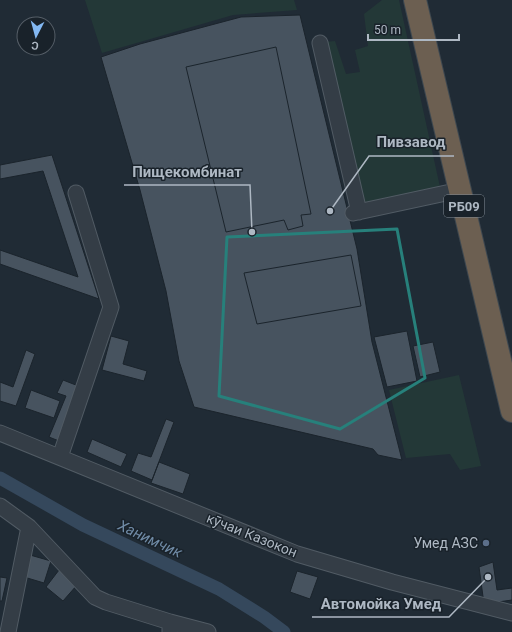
<svg xmlns="http://www.w3.org/2000/svg" width="512" height="632" viewBox="0 0 512 632" font-family="Roboto,sans-serif">
<rect width="100%" height="100%" fill="#202b35"/>
<path fill="#233837" d="M85,0h209l3,10 -64,5 -131,38z
M382,0h17l41,187 -75,17 -40,-162 10,-1 11,33 14,-2 -5,-22 13,-4 -4,-32z
M459,375l22,91 -21,4 -10,-16 -44,4 -17,-68z"/>
<g fill="none" stroke-linecap="round" stroke-linejoin="round">
<path stroke="#35485c" stroke-width="13" d="M0,478l83,47 136,64 45,28 20,15"/>
</g>
<path fill="#47535f" stroke="#1b242c" d="M300,15l57,234 15,93 30,118 -24,-5 -5,-6 -179,-42 -15,-46 -13,-70 -26,-101 -39,-133 39,-13 101,-27z
M276,47l35,167 -10,1 2,11 -15,4 -4,-10 -58,12 -40,-165z
M52,155l47,144 -99,-35v-14l78,27 -35,-106 -43,8v-14z
M351,255l10,51 -104,18 -13,-51z
M407,331l10,50 -30,6 -13,-50z
M111,336l18,5 -6,23 24,7 -3,10 -42,-11z
M433,342l7,30 -20,5 -7,-31z
M26,350l9,4 -19,52 -16,-5v-19l13,5z
M63,380l18,7 -22,54 -10,-4 17,-41 -9,-3z
M31,390l29,11 -6,17 -29,-10z
M166,419l8,3 -22,58 -21,-9 7,-18 13,4z
M92,439l35,15 -6,13 -34,-15z
M159,462l31,12 -7,20 -32,-11z
M30,555l21,6 -7,22 -20,-6z
M493,562l4,28 15,-2v12l-28,4 -5,-37z
M59,570l18,15 -14,16 -17,-14z
M297,571l21,6 -8,22 -20,-7z
M0,577l7,1 -5,23h-2z"/>
<g fill="none" stroke-linecap="round" stroke-linejoin="round">
<g stroke="#515b64" stroke-width="17">
<path id="minor" d="M320,43l39,169
M353,213l107,-23
M0,433l297,121 95,28 120,31
M60,457l51,-150 -35,-114
M0,506l29,21 66,70 11,5 64,20v10
M170,622l38,10
M8,632l21,-105"/>
</g>
<g stroke="#3e4850" stroke-width="24">
<path id="highway" d="M415,0l97,411"/>
</g>
<use href="#minor" stroke="#343d46" stroke-width="15"/>
<use href="#highway" stroke="#6c5f51" stroke-width="22"/>
</g>
<path fill="none" stroke="#27807b" stroke-width="3" stroke-linejoin="round" d="M397,229l28,149 -85,51 -121,-33 8,-159z"/>
<circle fill="#5c6f8a" stroke="#19222a" stroke-width="1.5" cx="486" cy="543" r="4"/>
<g text-anchor="middle" dominant-baseline="central" stroke-width="3" stroke-linejoin="round" paint-order="stroke">
<rect fill="#19222a" stroke="#818b95" stroke-width="1" x="444" y="195" width="40" height="22" rx="3"/>
<g font-size="13" font-weight="bold" fill="#aeb8c3">
<text x="464" y="206">РБ09</text>
</g>
<g font-size="14" fill="#aeb8c3" stroke="#19222a">
<text transform="translate(252 535) rotate(22)">кӯчаи Казокон</text>
</g>
<g font-size="14" fill="#aeb8c3" stroke="#19222a" text-anchor="end">
<text x="478" y="543">Умед АЗС</text>
</g>
<g font-size="15" font-style="italic" fill="#708ba6" stroke="#19222a">
<text transform="translate(150 539) rotate(25)">Ханимчик</text>
</g>
</g>
<path fill="none" stroke="#aeb8c3" stroke-width="1.5" d="M330 211L369 156H454M252 232L250 185H124M488 577L449 617H312"/>
<g fill="#aeb8c3" stroke="#19222a" stroke-width="1.5">
<circle cx="330" cy="211" r="4"/>
<circle cx="252" cy="232" r="4"/>
<circle cx="488" cy="577" r="4"/>
</g>
<g font-size="15" text-anchor="middle" font-weight="bold" fill="#aeb8c3" stroke="#19222a" stroke-width="3" stroke-linejoin="round" paint-order="stroke">
<text x="411" y="147">Пивзавод</text>
<text x="187" y="177">Пищекомбинат</text>
<text x="381" y="609">Автомойка Умед</text>
</g>
<g transform="translate(36 36) rotate(186)"><circle r="19" fill="#19222a" stroke="#555e67"/>
<path d="M0-3L7 15L0 10L-7 15Z" fill="#83b8f2"/>
<text y="-6" font-size="11" font-weight="bold" text-anchor="middle" fill="#aeb8c3">С</text>
</g>
<path d="M368 34v6h91v-6" fill="none" stroke="#aeb8c3" stroke-width="2"/>
<text x="374" y="34" font-size="12" fill="#aeb8c3" stroke="#19222a" stroke-width="3" paint-order="stroke">50 m</text>
</svg>
